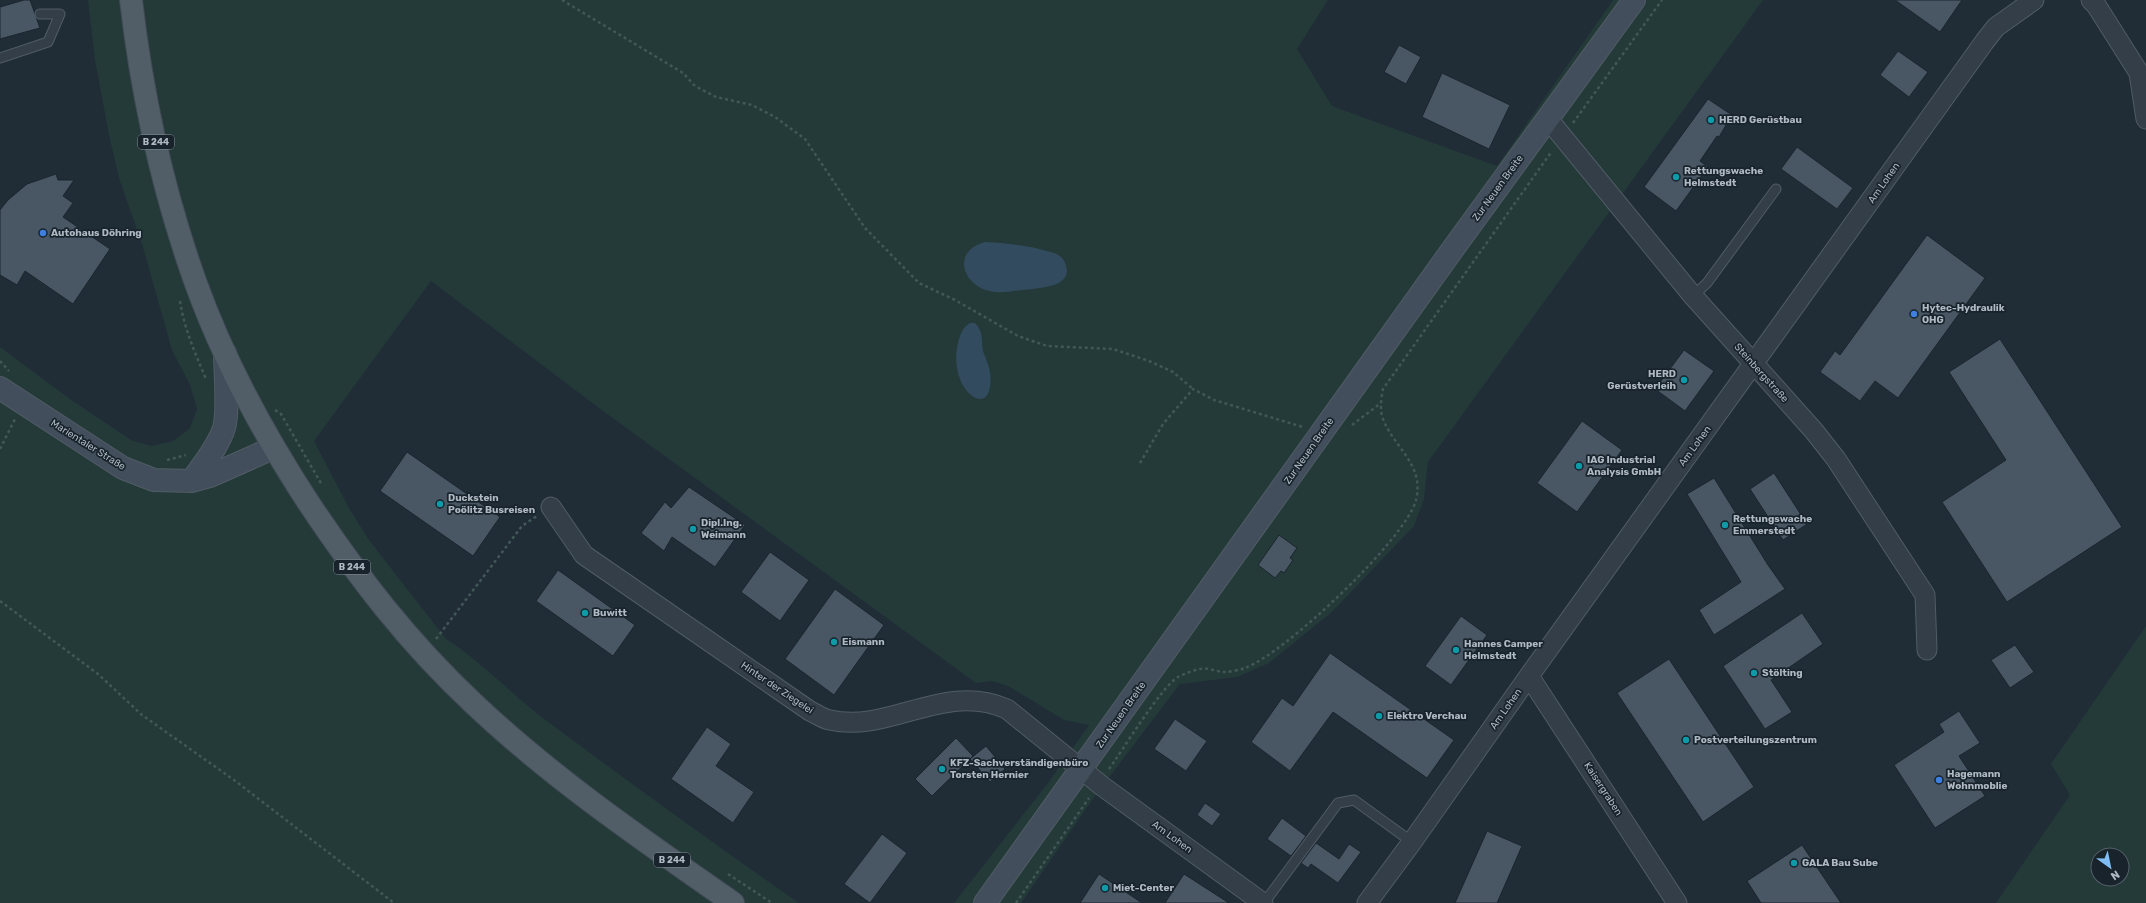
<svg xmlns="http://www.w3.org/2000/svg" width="2146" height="903" viewBox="0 0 2146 903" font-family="Rubik,sans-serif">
<rect width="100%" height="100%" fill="#202d37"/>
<path fill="#233a39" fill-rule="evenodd" d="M88,0h1240l-31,49 35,57 165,60 116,-166h150l-335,462 -4,37 -10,27 -82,86 -63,51 -32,14 -57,7 -88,116 -71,103h-67l94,-120 41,-58 -25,-5 -56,-34 -16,-5 -16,2 -377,-275 -168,-127 -117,160 35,67 20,32 77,99c35,22 64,54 97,79 84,63 169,124 256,185h-799v-556l70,52 61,41 21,6 21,-5 17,-13 7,-19 -7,-24 -18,-35 -30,-106 -23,-66 -10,-43 -14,-75z
M2146,626v277h-150l74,-108 -19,-31zM2098,855h24v24h-24z"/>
<path fill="#334b5f" d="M985,242c23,1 48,4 69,11 6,2 11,7 12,13 7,22 -30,22 -44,24 -8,1 -19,3 -27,2 -31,-3 -46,-40 -10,-50z
M970,323h5c9,10 6,16 8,28 2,6 5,12 6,17 3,9 3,37 -13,30 -18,-8 -23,-38 -18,-55 2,-8 4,-15 12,-20z"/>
<path fill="#485763" stroke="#1b252e" d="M24,0h6l10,28 -40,11v-32z
M1895,0h67l-22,32z
M1399,45l22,12 -15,27 -22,-12z
M1898,51l30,21 -19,25 -29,-22z
M1442,73l68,32 -21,44 -67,-32z
M1708,99l24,16 -13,22 -2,-1 -17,25 8,6 -32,44 -32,-24z
M1797,147l56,41 -16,21 -56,-40z
M56,174l2,6h16l-11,16 10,7 -10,14 47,32 -37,55 -48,-33 -8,14 -17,-10v-65l8,-10 19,-16z
M1927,235l58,43 -87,120 -23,-17 -15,20 -40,-29 15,-21 5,4z
M2000,339l122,188 -115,75 -65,-100 64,-42 -57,-88z
M1684,350l30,21 -29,40 -30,-22z
M1582,421l40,29 -45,62 -40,-29z
M407,452l93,65 -27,39 -93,-65z
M1774,473l33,51 -24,16 -33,-51z
M1714,478l54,87 17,24 -71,46 -15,-25 42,-28 -54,-88z
M689,487l56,38 -30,42 -43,-30 -8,14 -23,-18 24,-31 6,6z
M1279,535l18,13 -7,10 3,2 -9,13 -3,-2 -6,7 -17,-13z
M770,552l39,28 -29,41 -39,-29z
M558,570l77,55 -22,31 -77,-55z
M835,589l49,36 -50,70 -49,-36z
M1802,613l21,31 -52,36 21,32 -27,17 -42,-63z
M1461,616l26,19 -36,50 -26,-19z
M2015,645l19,27 -24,16 -19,-28z
M1330,653l124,87 -27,38 -94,-66 -43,59 -39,-29 31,-44 11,8z
M1669,659l85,128 -51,35 -86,-129z
M1959,711l21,32 -21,13 26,40 -50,32 -41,-63 50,-33 -5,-8z
M1175,719l32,22 -21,30 -32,-22z
M707,727l24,17 -15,22 38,26 -21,31 -62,-44z
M956,738l17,18 -41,40 -17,-17z
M986,746l19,23 -15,13 -20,-23z
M1205,803l16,11 -9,12 -15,-11z
M1282,818l24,18 -15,20 -24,-17z
M1487,831l35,15 -25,57h-42z
M882,834l25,19 -37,50 -26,-19z
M1316,843l23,16 10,-15 12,8 -23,31 -27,-19 -3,4 -7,-5z
M1802,845l39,58h-80l-14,-22z
M1099,874l43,29h-62z
M1184,874l45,29h-64z"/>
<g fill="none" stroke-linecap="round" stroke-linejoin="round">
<g stroke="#515c65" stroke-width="11">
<path id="lane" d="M0,58l48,-16 12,-28h-20
M1693,296l14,-13 69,-94
M1264,903l74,-100 16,-3 58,42"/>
</g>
<g stroke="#515c65" stroke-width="21">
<path id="street" d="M2091,0l5,5 43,68 7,46
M1548,119l145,177 121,135 22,28 89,136 2,55
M551,507l33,48 226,156c7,3 13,8 20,9 59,14 114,-39 177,-11l95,77 161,117
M1529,676l148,227
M1367,903l45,-61 117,-166 456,-635 11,-14 38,-27"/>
</g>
<g stroke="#515c65" stroke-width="24">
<path id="secondary" d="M0,388l123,80 31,12 38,1 18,-5 63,-28
M192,481c11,-17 26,-34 32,-53 5,-18 1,-55 1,-75
M985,903l465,-650 184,-253"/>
</g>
<g stroke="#404a54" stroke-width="24">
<path id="primary" d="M131,0c11,95 32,191 64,281 28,78 68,152 113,221 50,75 99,139 165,201 79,75 170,137 260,200"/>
</g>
<path stroke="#425757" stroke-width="2.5" stroke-dasharray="3 3" stroke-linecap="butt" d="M562,0l121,73 12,13 21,11 36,8 23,12 30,22 60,89 54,55 36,17 63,36 29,10 66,3 36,12 24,11 20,17
M1573,123l89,-123
M180,301c4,27 15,52 26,78
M0,361l9,10
M275,410l6,4 41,71
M1352,425l29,-22
M0,449l15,-30
M167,460l19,-5
M1140,463l23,-39 30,-35 21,11 89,27
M0,601l98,73 44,41 92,65 160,123
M436,639l86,-113 15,-10
M1109,769c13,-18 53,-83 69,-92 6,-3 16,-7 22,-8 8,-2 17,3 24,3 6,0 15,-2 21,-4 39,-14 161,-129 171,-168 9,-37 -24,-53 -34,-84 -2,-9 -1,-18 1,-27l169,-238
M728,874l44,29
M1016,903l73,-105"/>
<use href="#lane" stroke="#343e48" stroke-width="9"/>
<use href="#street" stroke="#343e48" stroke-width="19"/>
<use href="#secondary" stroke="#424e5b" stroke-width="22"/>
<use href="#primary" stroke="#515e68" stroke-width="22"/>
</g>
<g fill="#0f9aa8" stroke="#19232c" stroke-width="1.5">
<circle cx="1711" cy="120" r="4"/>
<circle cx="1676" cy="177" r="4"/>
<circle cx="1684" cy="380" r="4"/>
<circle cx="1579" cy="466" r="4"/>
<circle cx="440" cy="504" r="4"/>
<circle cx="1725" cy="525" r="4"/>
<circle cx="693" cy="529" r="4"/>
<circle cx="585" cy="613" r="4"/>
<circle cx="834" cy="642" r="4"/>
<circle cx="1456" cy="650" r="4"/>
<circle cx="1754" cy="673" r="4"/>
<circle cx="1379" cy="716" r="4"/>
<circle cx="1686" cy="740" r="4"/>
<circle cx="942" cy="769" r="4"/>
<circle cx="1794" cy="863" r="4"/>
<circle cx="1105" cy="888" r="4"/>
</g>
<g fill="#3f7fe0" stroke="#19232c" stroke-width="1.5">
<circle cx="43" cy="233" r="4"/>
<circle cx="1914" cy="314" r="4"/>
<circle cx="1939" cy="780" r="4"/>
</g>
<g text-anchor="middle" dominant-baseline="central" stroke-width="3.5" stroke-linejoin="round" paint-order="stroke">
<g fill="#19232c" stroke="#818c96" stroke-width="1">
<rect x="138" y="135" width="36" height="14" rx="3"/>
<rect x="334" y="560" width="36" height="14" rx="3"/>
<rect x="654" y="853" width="36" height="14" rx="3"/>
</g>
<g font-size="9" font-weight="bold" fill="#aeb9c4">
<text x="156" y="142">B 244</text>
<text x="352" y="567">B 244</text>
<text x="672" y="860">B 244</text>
</g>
<g font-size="10" font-weight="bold" fill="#aeb9c4" stroke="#19232c" text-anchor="start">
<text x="1719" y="120">HERD Gerüstbau</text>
<text x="1684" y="171">Rettungswache<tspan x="1684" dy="12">Helmstedt</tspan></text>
<text x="51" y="233">Autohaus Döhring</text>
<text x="1922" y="308">Hytec-Hydraulik<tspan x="1922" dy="12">OHG</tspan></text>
<text x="1676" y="374" text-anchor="end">HERD<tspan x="1676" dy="12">Gerüstverleih</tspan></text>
<text x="1587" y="460">IAG Industrial<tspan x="1587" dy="12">Analysis GmbH</tspan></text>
<text x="448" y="498">Duckstein<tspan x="448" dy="12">Poölitz Busreisen</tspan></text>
<text x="1733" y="519">Rettungswache<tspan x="1733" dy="12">Emmerstedt</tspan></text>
<text x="701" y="523">Dipl.Ing.<tspan x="701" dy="12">Weimann</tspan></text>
<text x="593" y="613">Buwitt</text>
<text x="842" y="642">Eismann</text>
<text x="1464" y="644">Hannes Camper<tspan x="1464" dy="12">Helmstedt</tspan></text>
<text x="1762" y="673">Stölting</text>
<text x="1387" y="716">Elektro Verchau</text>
<text x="1694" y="740">Postverteilungszentrum</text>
<text x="950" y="763">KFZ-Sachverständigenbüro<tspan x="950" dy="12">Torsten Hernier</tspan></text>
<text x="1947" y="774">Hagemann<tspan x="1947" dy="12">Wohnmoblie</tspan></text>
<text x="1802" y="863">GALA Bau Sube</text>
<text x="1113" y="888">Miet-Center</text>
</g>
<g font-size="10" fill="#aeb9c4" stroke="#19232c">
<text transform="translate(1884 183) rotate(-55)">Am Lohen</text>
<text transform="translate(1498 188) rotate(-54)">Zur Neuen Breite</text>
<text transform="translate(1761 373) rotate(48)">Steinbergstraße</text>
<text transform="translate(88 445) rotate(32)">Marientaler Straße</text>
<text transform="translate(1695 446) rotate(-54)">Am Lohen</text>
<text transform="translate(1309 451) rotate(-55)">Zur Neuen Breite</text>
<text transform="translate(777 688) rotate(34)">Hinter der Ziegelei</text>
<text transform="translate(1506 709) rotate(-55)">Am Lohen</text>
<text transform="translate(1121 715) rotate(-55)">Zur Neuen Breite</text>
<text transform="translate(1603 789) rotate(57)">Kaisergraben</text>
<text transform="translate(1172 837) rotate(36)">Am Lohen</text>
</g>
</g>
<g transform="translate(2110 867) rotate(147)"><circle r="19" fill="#19232c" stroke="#555f69"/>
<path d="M0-3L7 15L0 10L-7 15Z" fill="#80bdf7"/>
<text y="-6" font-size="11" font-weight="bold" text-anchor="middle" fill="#aeb9c4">N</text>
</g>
</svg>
